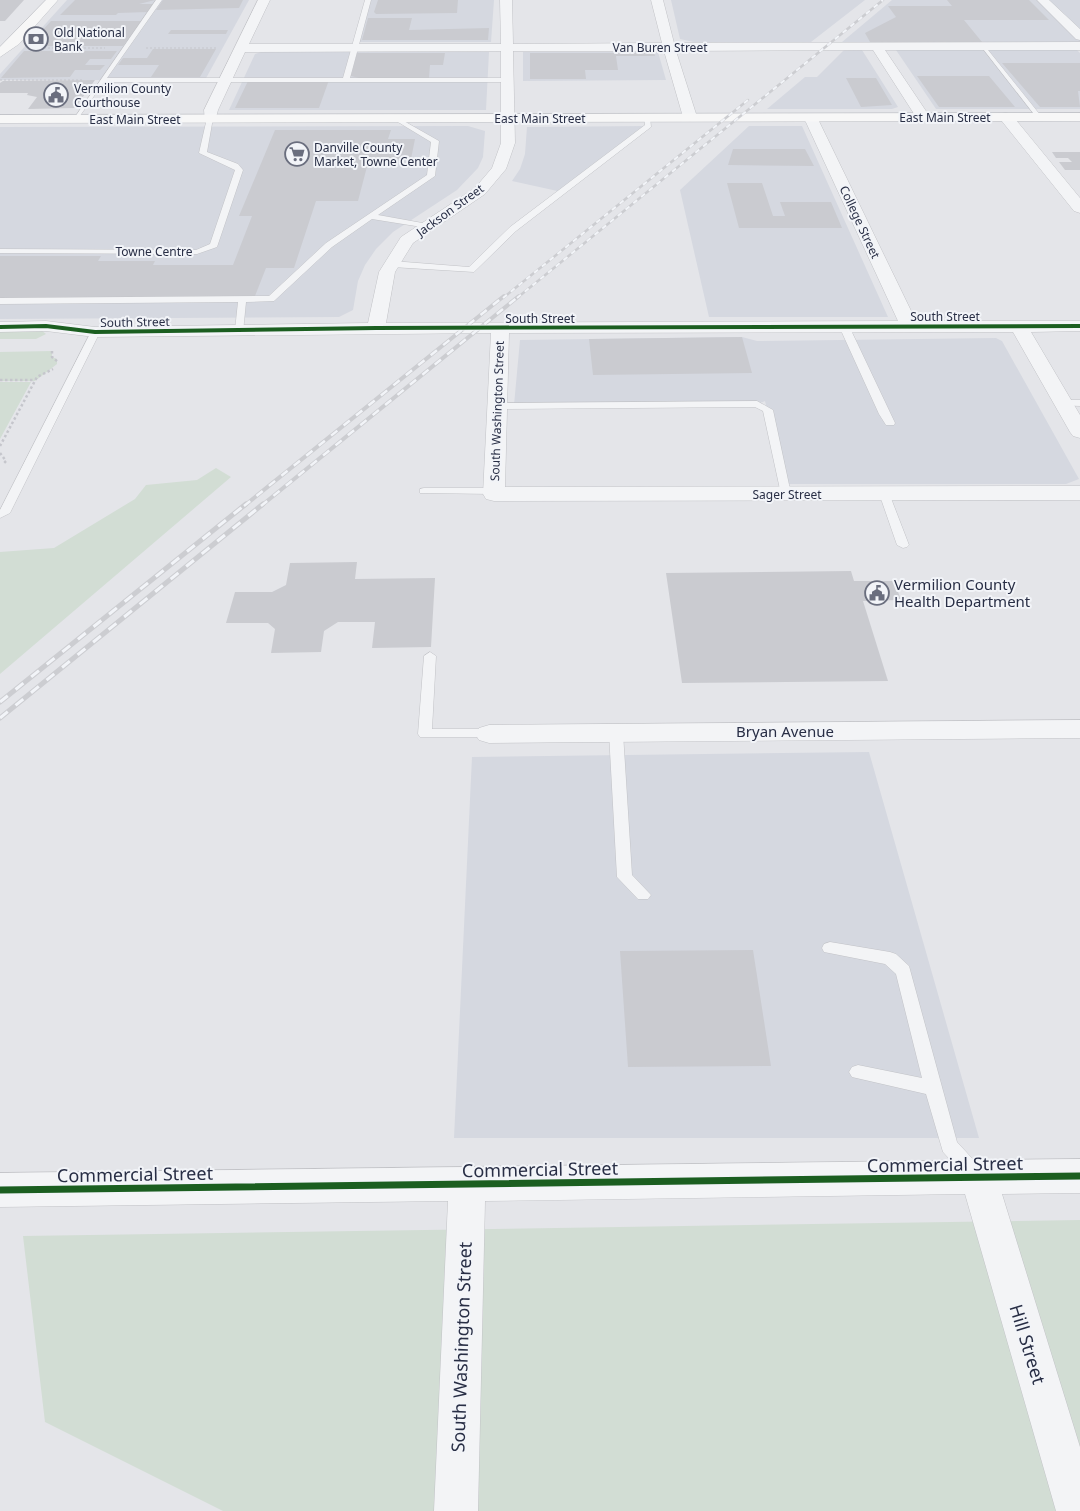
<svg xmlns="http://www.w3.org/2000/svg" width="1080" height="1511" viewBox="0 0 1080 1511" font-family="'Noto Sans',sans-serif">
<rect width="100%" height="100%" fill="#e4e5e9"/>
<path fill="#d5d8e0" d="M67,0h182l-44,80h-205v-6z
M368,0h126l-3,42h-135z
M671,0h194l-54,42h-117l-14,-3z
M892,0h188v42h-238z
M844,50h18l36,57 -6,2h-125l38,-32h12z
M896,50h181l3,3v56h-144z
M261,52h228l-3,58h-257l26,-56z
M523,52h135l8,28 -143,1z
M468,126l17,5 -2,26 -5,11 -21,22 -64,42 -17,17 -11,16 -7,16 -5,29 -14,7 -339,2v-192z
M649,126l-87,66 -50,-11 8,-12 5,-15 2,-27z
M749,126h53l86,191h-179l-29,-127z
M742,337l15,4 239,-3 6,3 77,138 -13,5h-281l-20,-83 -8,3 -243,1 6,-65z
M869,752l110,386h-525l18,-381z"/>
<path fill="#d2ddd4" d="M41,330l5,4 -10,5h-36v-8z
M52,351v6l5,2v5l-22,17h-35v-29z
M0,382h31l-31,57z
M216,468l15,9 -231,197v-122l54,-4 81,-49 11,-14 51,-5z
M1080,1220v291h-857l-178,-89 -22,-186z"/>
<path fill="#cacbd0" d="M0,0h24l-19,21h-5z
M75,0h80l-16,4h15l-6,8 -30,1 -2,2h-56z
M163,0h80l-4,8 -83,2z
M378,0h80l-1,13 -81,1 -2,-2z
M947,0h82l20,20h-85l18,22h-112l-5,-9 31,-16 -8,-11h64z
M368,18h44l-3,12 80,-2 -1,12h-126z
M51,21h91l-19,25h-95z
M171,30h57l-2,4h-58z
M153,49h63l-16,28h-49l8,-12h-41l5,-7h24z
M24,51h93l-6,8h-21l-5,6h20l-5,5h-25l-5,7 -69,1z
M357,53h88l-2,12h-13l-1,13h-70l-8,-2z
M530,53h124l1,3h-39l2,14h-33l1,9h-56z
M1002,63h78v28h-2l2,16h-40z
M917,76h72l26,31h-76z
M846,78h30l16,27 -31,2z
M95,80l-20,28 -47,1 9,-12 -10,-2 1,-2h-28v-10l3,-2z
M329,80l-10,28h-84l13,-27z
M275,130h116l-3,9h27l-4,20h-42l-11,42h-42l-22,67h-28l-11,28 -255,2v-42h101l-3,5h57l-2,4h80l19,-49h-13z
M733,149h72l9,17 -86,-1z
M1052,152h28v18h-15l-6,-8h13l-4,-4h-12z
M727,183h35l11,33h12l-5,-14h51l11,26h-103z
M742,337l10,36 -159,2 -4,-36z
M357,562l-2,17 80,-1 -4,69 -59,1 3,-26h-37l-14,9 -3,21 -50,1 4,-24 -7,-6h-42l9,-31h37l14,-7 4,-22z
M851,571l3,10h40l7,19 -38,1 25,80 -206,2 -16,-110z
M753,950l18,116 -143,1 -8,-116z"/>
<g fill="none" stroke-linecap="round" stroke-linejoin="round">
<g stroke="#c2c3c7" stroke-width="1">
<path id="lane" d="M156,0h6l-55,78h236l22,-78h6l-21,78h156l3,2 -3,2h-402l-27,38h-4z
M980,45h4l57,71v2h-4z
M647,115l3,2 1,10 -135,104 -42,41 -82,-5 -4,-3 4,-3 77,6 41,-40 135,-102 -1,-8z
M210,116l3,2 -6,34 31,12 5,6 -26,77 -20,7 -197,-1v-4l196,1 14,-6 25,-74 -36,-17 8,-35z
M395,116l44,25 -4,35 -57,39 50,9v4l-56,-9 -40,28 -58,54 -28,1 -3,30 -8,-2 3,-28 -238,2v-6l269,-2 57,-53 101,-68 4,-33 -38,-23z
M844,323l5,3 46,97 -1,2h-8l-7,-11 -40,-88z
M92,330l8,2 -90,181 -10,5v-8z
M1063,400h17v6l-21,-1 -1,-2z
M757,401l16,9 18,84 -1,2h-8l-1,-2 -18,-83 -8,-4 -258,2 -5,-3 5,-3z
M424,488h70l5,3 -5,3 -74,-1v-4z
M884,490l5,3 20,52 -2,2 -4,1 -6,-3 -18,-52z
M430,652l6,4 -4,73h57l5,2 2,3 -2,3h-74l-2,-3 6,-78z
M616,728l7,5 9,142 19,20 -3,4h-10l-21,-22 -8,-144z
M830,942l60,10 6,2 13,12 48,176 23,25 3,6 -3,6 -6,2 -6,-2 -25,-27 -17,-58 -74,-17 -3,-5 3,-5 6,-2 64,13 -26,-104 -11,-10 -61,-12 -2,-4 2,-4z"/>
</g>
<g stroke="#c2c3c7" stroke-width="1">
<path id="street" d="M258,0h12l-21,44h252l-1,-44h12l1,44 149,-1 -11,-43h12l11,43 406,-1v8h-195l45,67 -7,4 -5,-1 -45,-70 -197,1 21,66 -7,4 -7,-4 -19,-66h-151l2,92 -9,26 -21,25 -72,49 -18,29 -9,51 512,-2 -94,-203 2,-3h10l100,206h164v10l-49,1 49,83v23l-7,-2 -3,-4 -57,-100 -504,1 -4,154 575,-1v14l-586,1 -8,-2 -3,-5 8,-161 -396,4 -49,-6 -46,1v-10l46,-1 49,6 273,-4 11,-51 22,-35 74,-49 17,-20 9,-25v-92l-256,1 -27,58 -3,11h-10l-1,-11z
M1037,0h12l31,29v11l-4,-1z
M1006,113l5,1 69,84v15l-6,-2 -73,-91 -2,-3 2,-3z
M1080,720v18l-591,5 -10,-3 -4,-6 4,-6 10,-3z
M1080,1159v34l-78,1 78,253v64h-24l-91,-317 -480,7 -7,310h-44l14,-310 -448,6v-34z"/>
</g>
<g stroke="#c0c2c7" stroke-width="1">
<path id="primary" d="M46,0h12l-39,44 -19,13v-10z
M1080,113v8l-1080,2v-8z"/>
</g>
<path stroke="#c5c6cc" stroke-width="1" stroke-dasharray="2 2" stroke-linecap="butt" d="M36,48h69
M146,48h71
M0,80h82"/>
<path stroke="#c5c6cc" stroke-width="2.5" stroke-dasharray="2.5 2.5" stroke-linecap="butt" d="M52,351v6l6,5
M0,380h35
M0,446l37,-69 16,-8
M0,453l6,8 -2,2"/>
<use href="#lane" fill="#f3f4f6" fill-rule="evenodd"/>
<use href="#street" fill="#f3f4f6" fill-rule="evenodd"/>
<use href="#primary" fill="#f7f7f7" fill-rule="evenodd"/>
<g stroke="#cccdd1" stroke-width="2.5">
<path id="rail-far2" d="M503,298l245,-198
M517,298l366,-298"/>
</g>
<g stroke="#cccdd1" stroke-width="4">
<path id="rail-far1" d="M244,506l260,-210
M261,506l258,-210"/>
</g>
<g stroke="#cccdd1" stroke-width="5">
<path id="rail" d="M0,702l246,-198
M0,718l263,-214"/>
</g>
<use href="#rail-far2" stroke="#f2f4f8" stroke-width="2" stroke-dasharray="5" stroke-linecap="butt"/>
<use href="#rail-far1" stroke="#f2f4f8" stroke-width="2.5" stroke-dasharray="8" stroke-linecap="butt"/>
<use href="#rail" stroke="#f2f4f8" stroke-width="3" stroke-dasharray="10" stroke-linecap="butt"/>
<g stroke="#f2f4f8" stroke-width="6">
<path id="cycleway-far1" d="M0,327l46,-1 49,6 281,-4 704,-2"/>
</g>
<g stroke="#f2f4f8" stroke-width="10">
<path id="cycleway" d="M0,1190l1080,-14"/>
</g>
<use href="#cycleway-far1" stroke="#1b5e20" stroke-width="4"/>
<use href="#cycleway" stroke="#1b5e20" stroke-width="7"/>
</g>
<defs>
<g id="bank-ring" transform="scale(1.25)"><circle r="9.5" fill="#f2f4f8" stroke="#6a6e7e" stroke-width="1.5"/><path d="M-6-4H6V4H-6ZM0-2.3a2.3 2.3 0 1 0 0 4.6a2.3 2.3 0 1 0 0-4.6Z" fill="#6a6e7e"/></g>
<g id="civic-ring" transform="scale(1.25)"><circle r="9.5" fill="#f2f4f8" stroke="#6a6e7e" stroke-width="1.5"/><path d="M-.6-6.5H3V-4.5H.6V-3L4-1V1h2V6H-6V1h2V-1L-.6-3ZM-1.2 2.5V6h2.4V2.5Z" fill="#6a6e7e"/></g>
<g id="supermarket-ring" transform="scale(1.25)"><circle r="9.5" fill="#f2f4f8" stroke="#6a6e7e" stroke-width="1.5"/><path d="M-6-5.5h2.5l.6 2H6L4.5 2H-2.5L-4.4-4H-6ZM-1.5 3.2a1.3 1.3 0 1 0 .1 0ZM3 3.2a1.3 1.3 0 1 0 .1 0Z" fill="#6a6e7e"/></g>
</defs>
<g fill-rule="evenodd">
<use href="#bank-ring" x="36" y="39"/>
<use href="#civic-ring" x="56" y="95"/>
<use href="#supermarket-ring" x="297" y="154"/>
<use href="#civic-ring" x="877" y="593"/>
</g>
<g text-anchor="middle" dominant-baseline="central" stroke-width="4" stroke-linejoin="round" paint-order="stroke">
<g font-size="12" fill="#282e45" stroke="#f2f4f8" text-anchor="start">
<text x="54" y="32">Old National<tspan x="54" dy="14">Bank</tspan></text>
<text x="74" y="88">Vermilion County<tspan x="74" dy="14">Courthouse</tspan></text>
<text x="314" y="147">Danville County<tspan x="314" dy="14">Market, Towne Center</tspan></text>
</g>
<g font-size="12" fill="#282e45" stroke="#f2f4f8">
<text x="660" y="47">Van Buren Street</text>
<text x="945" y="117">East Main Street</text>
<text x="540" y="118">East Main Street</text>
<text x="135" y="119">East Main Street</text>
<text transform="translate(450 210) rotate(-36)">Jackson Street</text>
<text transform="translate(860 222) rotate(65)">College Street</text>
<text x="154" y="251">Towne Centre</text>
<text x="945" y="316">South Street</text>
<text x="540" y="318">South Street</text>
<text transform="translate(135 322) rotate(-1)">South Street</text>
<text transform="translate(497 411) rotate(-88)">South Washington Street</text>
<text x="787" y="494">Sager Street</text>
</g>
<g font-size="15" fill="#282e45" stroke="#f2f4f8" text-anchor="start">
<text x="894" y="584">Vermilion County<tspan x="894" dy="17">Health Department</tspan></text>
</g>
<g font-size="15" fill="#282e45" stroke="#f2f4f8">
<text x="785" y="731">Bryan Avenue</text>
</g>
<g font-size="18" fill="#282e45" stroke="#f2f4f8">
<text transform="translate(945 1164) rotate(-1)">Commercial Street</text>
<text transform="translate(540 1169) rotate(-1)">Commercial Street</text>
<text transform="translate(135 1174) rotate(-1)">Commercial Street</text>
<text transform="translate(1028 1344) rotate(73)">Hill Street</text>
<text transform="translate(461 1347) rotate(-88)">South Washington Street</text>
</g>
</g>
</svg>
